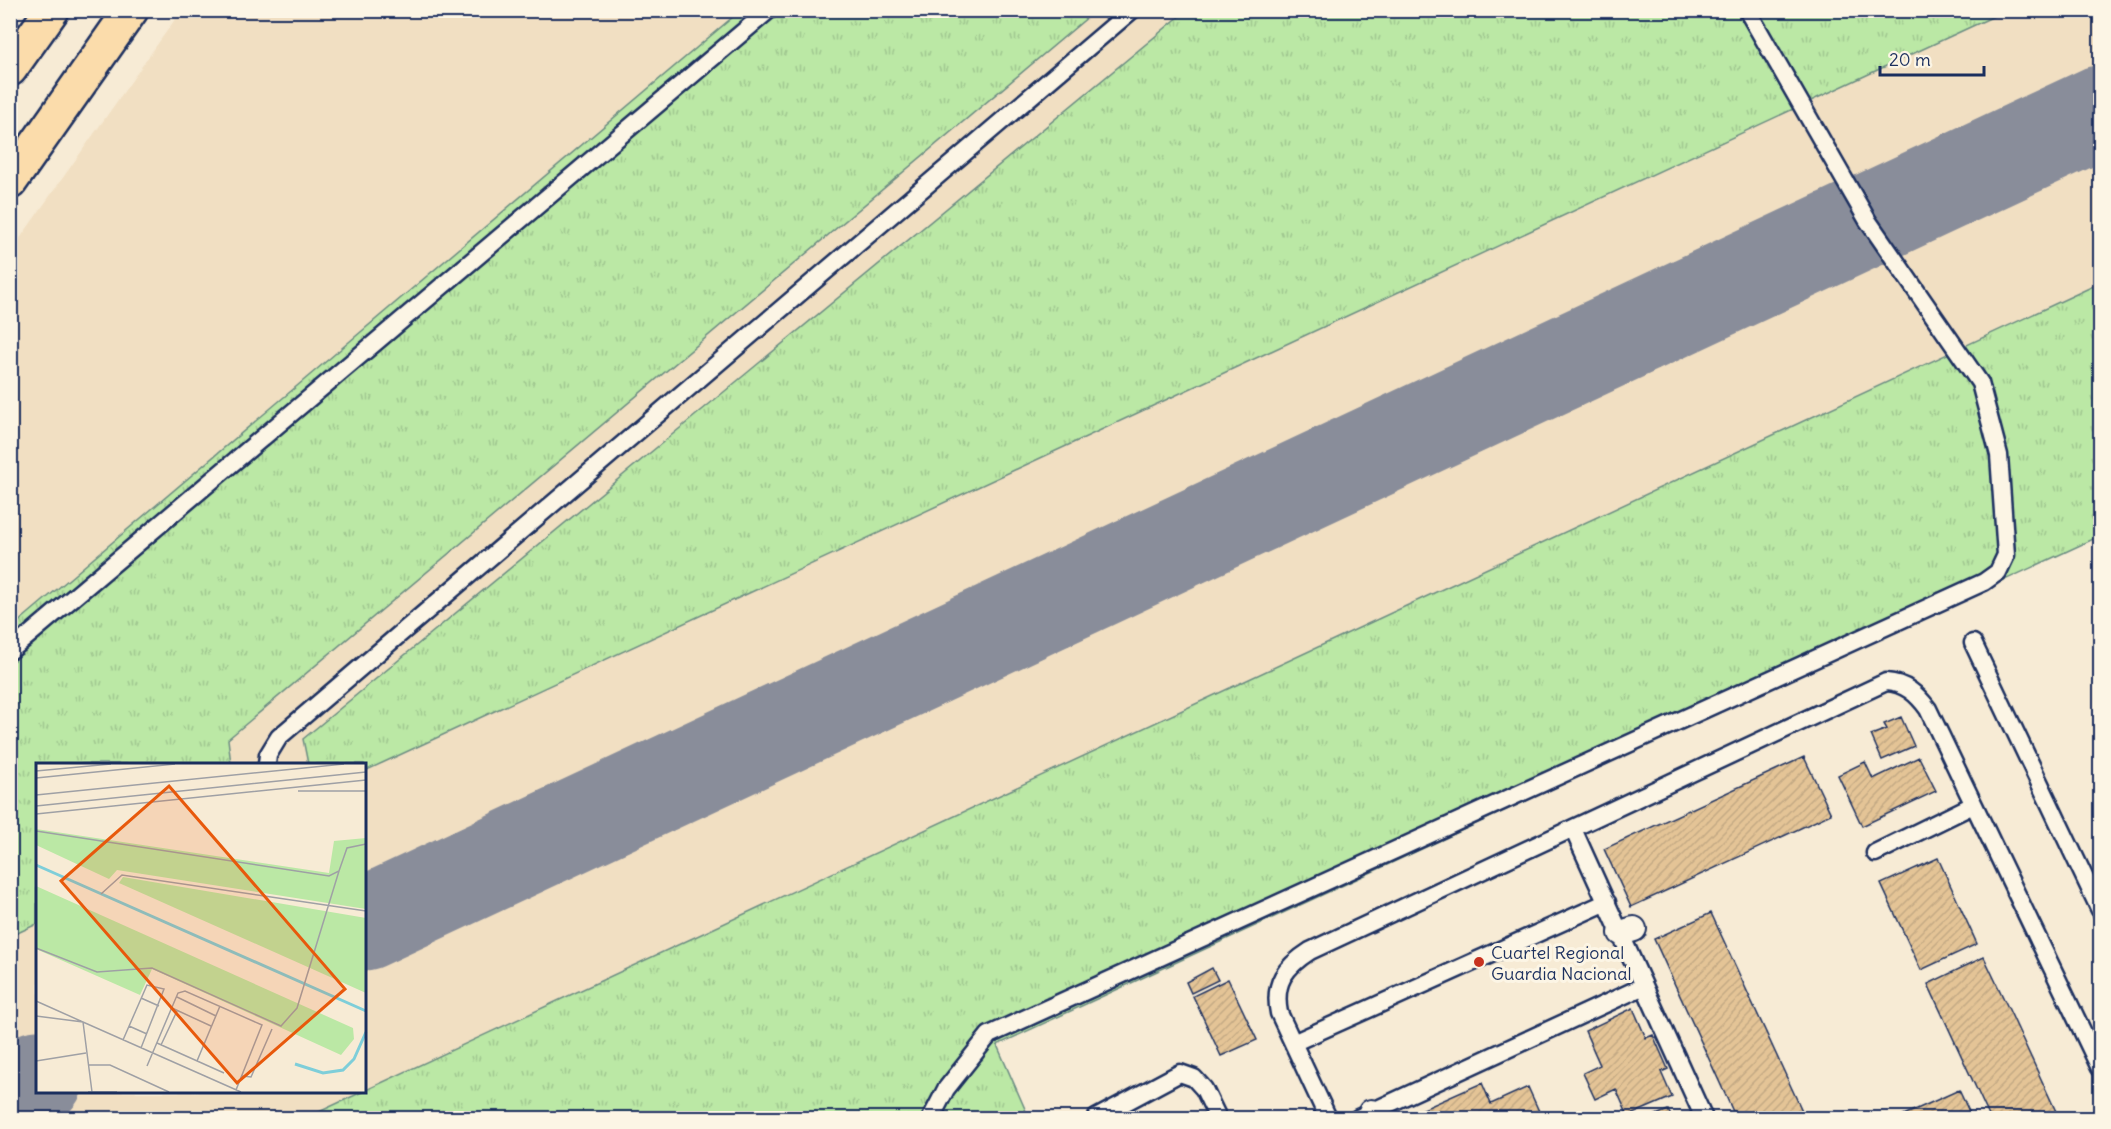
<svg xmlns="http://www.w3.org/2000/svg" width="2111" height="1129" viewBox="0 0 2111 1129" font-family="Delius,sans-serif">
<defs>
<pattern id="grass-tufts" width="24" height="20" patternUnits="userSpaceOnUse" patternTransform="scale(1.5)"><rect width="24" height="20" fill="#bbe8a5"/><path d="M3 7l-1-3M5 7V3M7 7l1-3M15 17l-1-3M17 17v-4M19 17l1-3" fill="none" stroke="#a0c790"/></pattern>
<pattern id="building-hatch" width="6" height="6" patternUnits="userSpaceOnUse" patternTransform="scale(1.5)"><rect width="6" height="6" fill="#e4c496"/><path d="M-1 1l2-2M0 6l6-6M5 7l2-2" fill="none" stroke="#c3a984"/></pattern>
</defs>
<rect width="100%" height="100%" fill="#f7ebd5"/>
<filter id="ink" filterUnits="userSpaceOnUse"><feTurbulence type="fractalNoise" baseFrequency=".0167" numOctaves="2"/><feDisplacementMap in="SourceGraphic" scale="12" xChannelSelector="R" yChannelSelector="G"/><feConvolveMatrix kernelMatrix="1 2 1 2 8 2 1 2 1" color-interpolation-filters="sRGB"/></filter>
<g filter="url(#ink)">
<path fill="#f1dfc2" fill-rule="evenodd" d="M181,11h1919v525l-1103,509 32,73h-1018v-867zM38,764h326v328h-326z"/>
<path fill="url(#grass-tufts)" stroke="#6b8c82" stroke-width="1.5" d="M740,11h355l-867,728 3,25h-193l-1,160 -26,12 -1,-307z
M1186,11h819l-1640,760 -1,-7h-56l-5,-25z
M2100,283v253l-1103,509 32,73h-723z"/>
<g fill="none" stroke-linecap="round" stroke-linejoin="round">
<path stroke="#898d9a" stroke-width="93" d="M364,924l1736,-812
M10,1090l28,-13"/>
</g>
<path fill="url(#building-hatch)" stroke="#1b2f5e" stroke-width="1.5" d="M1901,717l13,29 -32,14 -11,-25 16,-6 -3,-5z
M1804,757l27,57 -200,93 -27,-58z
M1919,757l17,34 -74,35 -24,-51 27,-13 8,17z
M1938,858l39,86 -56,26 -40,-86z
M1711,913l93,202 -7,3h-61l-82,-179z
M1984,957l27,57 48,104h-69l-62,-134z
M1212,968l6,12 -27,13 -5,-11z
M1228,979l29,61 -36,16 -28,-60z
M1633,1008l13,30 7,-3 15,34 -7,3 11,25 -44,19 -12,-27 -21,10 -12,-26 17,-8 -15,-34z
M1482,1083l9,21 37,-17 14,31h-128l-2,-4z
M1959,1090l13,28h-75z
M1668,1110l4,8h-23z"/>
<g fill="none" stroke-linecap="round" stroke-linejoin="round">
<g stroke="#1b2f5e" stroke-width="21">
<path id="service" d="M1973,643l127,267
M10,651l759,-641
M267,764l1,-9 11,-18 853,-727
M1573,829l131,289
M1875,853l98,-48
M1293,1043l314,-141
M931,1118l15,-29 43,-54 995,-453 14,-10 8,-17 -7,-100 -19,-72 -112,-162 -121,-211
M1096,1118l84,-45 14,5 10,11 14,29
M1328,1118l-49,-105c-6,-30 6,-46 31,-62l576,-269c19,1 31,12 42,27l172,359
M1358,1118l286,-132"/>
</g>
<g stroke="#1b2f5e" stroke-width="28">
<path id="pedestrian" d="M1621,933l13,-4
M1371,1112l3,6"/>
</g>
<g stroke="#1b2f5e" stroke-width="38">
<path id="trunk" d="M10,69l42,-59
M10,182l121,-172"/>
</g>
<use href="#service" stroke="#fcf5e5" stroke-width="16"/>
<use href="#pedestrian" stroke="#fcf5e5" stroke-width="24"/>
<use href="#trunk" stroke="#fbdcab" stroke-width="33"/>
</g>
</g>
<circle fill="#c8321e" stroke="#fcf5e5" stroke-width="2" cx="1479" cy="962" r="6"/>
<g text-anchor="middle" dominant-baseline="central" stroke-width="6" stroke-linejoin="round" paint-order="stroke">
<g font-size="18" fill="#1b2f5e" stroke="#fcf5e5" text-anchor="start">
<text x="1491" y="952">Cuartel Regional<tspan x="1491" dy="21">Guardia Nacional</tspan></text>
</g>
</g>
<g transform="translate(36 763)">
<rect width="330" height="330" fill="#f7ebd5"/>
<path d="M0,66l293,44 5,-32 32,-3v71l-249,-39 -8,9 -73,-34zM87,114l243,41v75l-247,-110zM0,123l317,142 1,11 -13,16 -189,-86 -12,26 -104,-46z" fill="#bbe8a5"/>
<path fill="none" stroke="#7eced9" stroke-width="3" d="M0,102l330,146M259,301l28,9 20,-3 11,-11 12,-27"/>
<path fill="none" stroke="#9fa0a5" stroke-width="1.5" d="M0,8l75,-7M0,15l139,-14M262,28h68M0,32l308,-31M0,43l330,-34M0,51l330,-34M0,68l293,45 10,-5 8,-23 19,-4M65,131l21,-19 244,36M0,185l61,24 55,-4 129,58 16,-18 42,-137M141,234l39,19M105,235l18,8M0,238l47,21 9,70M136,245l39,18M0,253l47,6 158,70M93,263l18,8M87,277l24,-55 17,4 -23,59M121,280l67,30M125,282l16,-34M0,298l50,-8M161,298l23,-55M52,302h22l59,27M111,303l31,-73 7,-2 77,34 -26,65M206,313l9,1 21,-48M52,329h29"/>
<path fill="#e8590c" fill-opacity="0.15" stroke="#e8590c" stroke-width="3" d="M133,23l176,203 -108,94 -176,-202z"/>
<rect width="330" height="330" fill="none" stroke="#1b2f5e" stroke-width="3"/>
</g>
<rect width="2111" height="1129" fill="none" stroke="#fcf5e5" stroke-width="36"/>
<rect x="18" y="18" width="2075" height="1093" fill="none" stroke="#1b2f5e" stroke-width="2" filter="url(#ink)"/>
<path d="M1880 66v9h104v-9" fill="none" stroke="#1b2f5e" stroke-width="3"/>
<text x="1889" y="66" font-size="18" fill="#1b2f5e" stroke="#fcf5e5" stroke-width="4.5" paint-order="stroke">20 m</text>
</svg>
